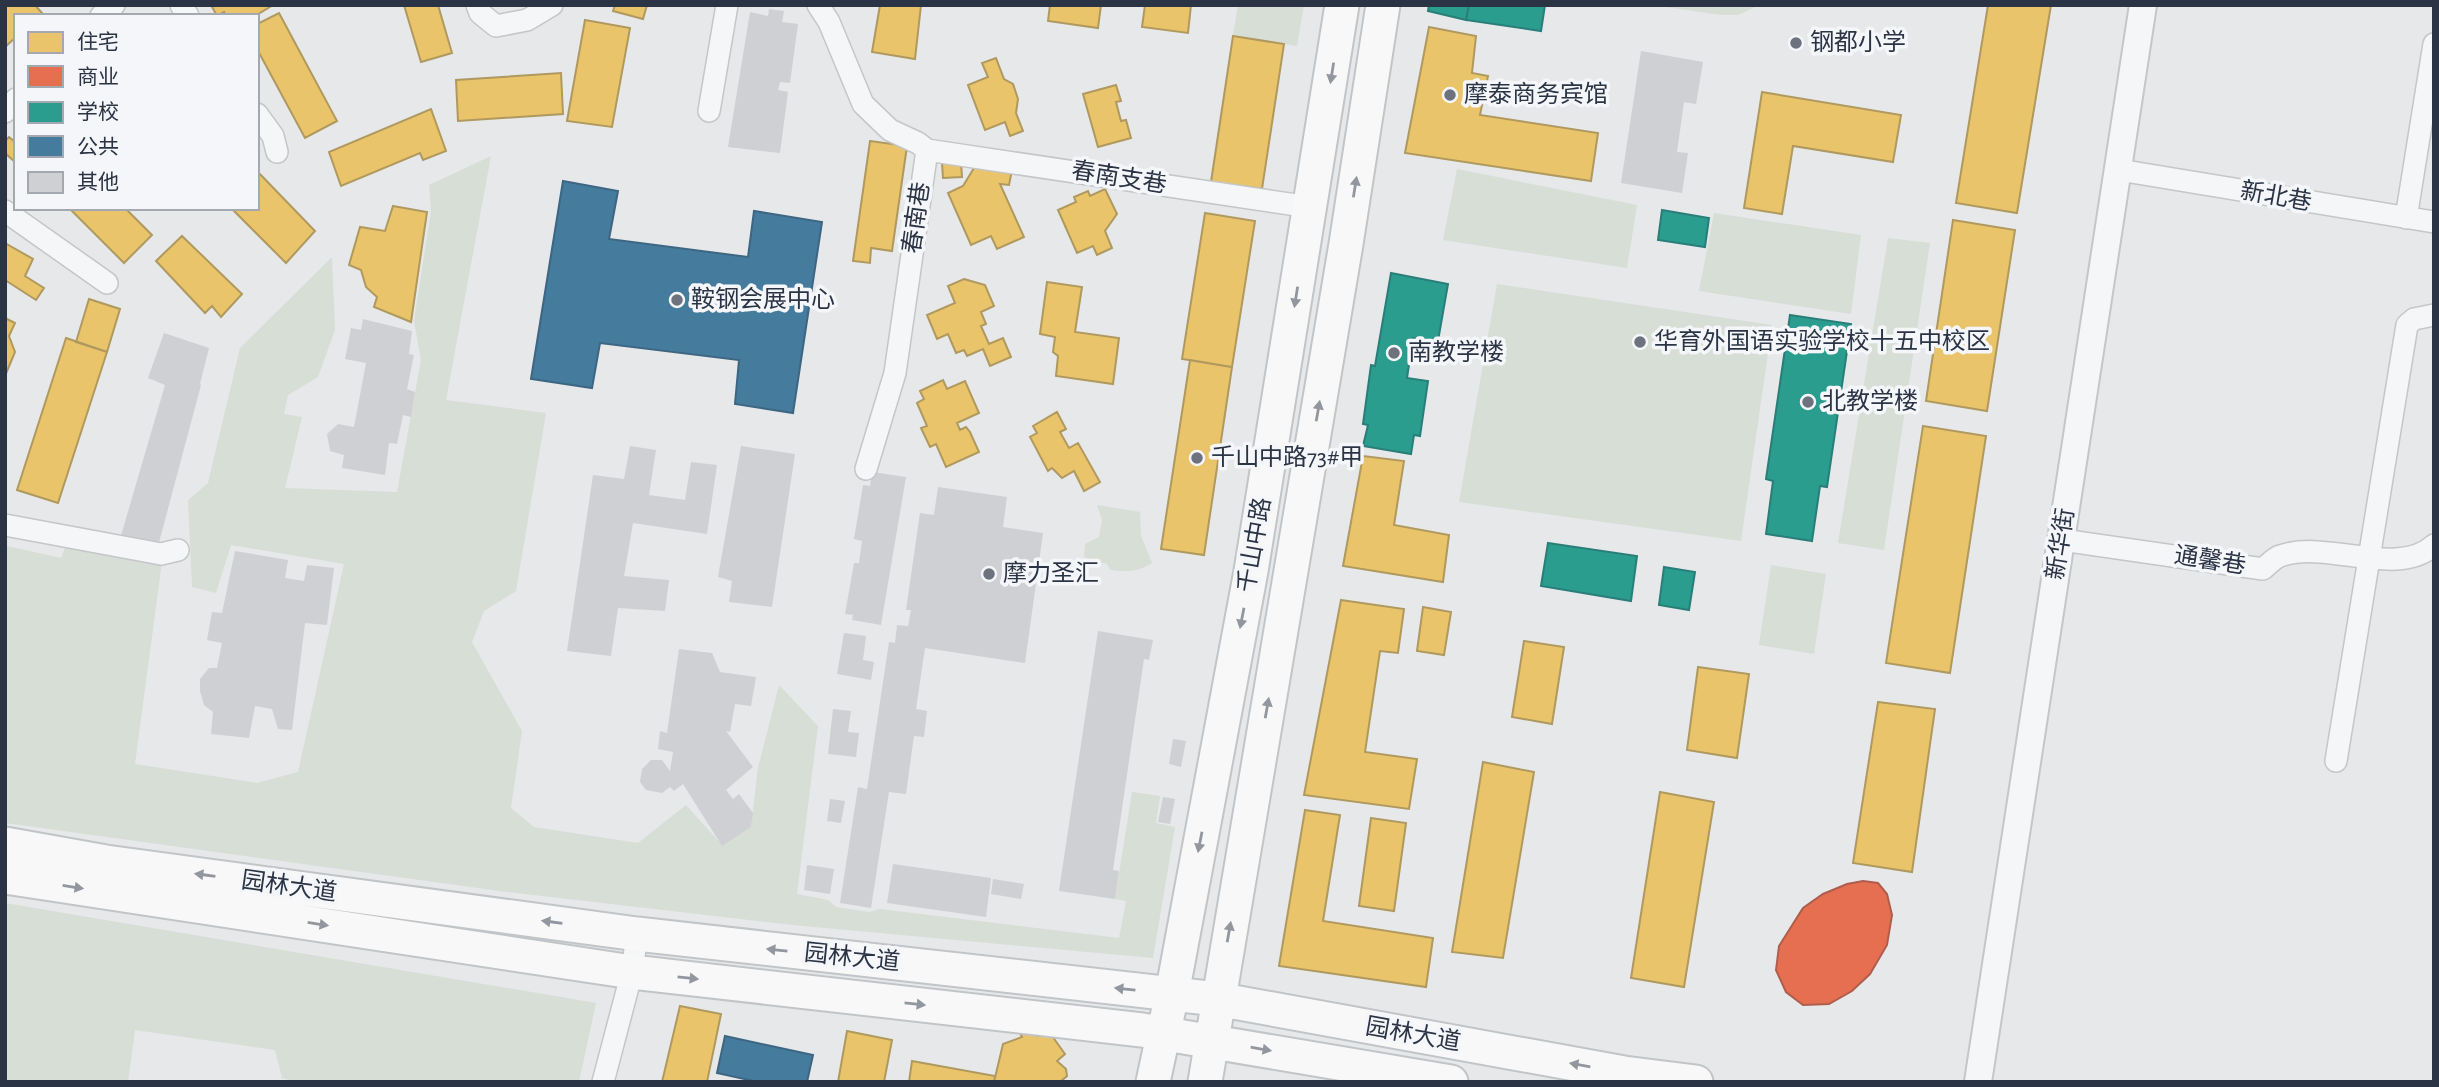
<svg xmlns="http://www.w3.org/2000/svg" width="2439" height="1087" viewBox="0 0 2439 1087" font-family="'Alegreya Sans','Noto Sans SC',sans-serif">
<rect width="100%" height="100%" fill="#e6e8ea"/>
<path fill="#d6ded6" d="M1238,5h66l-7,41 -64,-10z
M1652,5h107l-21,10h-17z
M491,156l-45,244 100,13 -30,178 -32,20 -12,31 50,89 -11,77 23,19 104,16 48,-38 36,40 29,-18 7,-59 21,-83 39,41 -21,168 31,6 8,7 33,5 11,-3 239,29 7,-37 -11,-2 17,-107 28,4 -4,27 19,4 -22,131 -360,-33 -286,-33 -502,-69 2,-277 54,12 6,-15 95,19 -27,202 122,19 41,-11 46,-208 -113,-19 -15,48 -24,-6 -4,-87 20,-17 32,-135 92,-91 3,73 -17,47 -30,18 -4,19 18,3 -17,71 112,4 24,-132 -7,-39 17,-110 -2,-26z
M1457,169l180,36 -10,63 -184,-28z
M1714,213l147,22 -10,79 -152,-23z
M1888,238l42,5 -46,307 -46,-7z
M1497,284l275,41 -31,216 -282,-39z
M1097,505l43,7 1,24 11,27c-14,9 -25,9 -41,7l-5,-7h-9l-13,-6 1,-13 14,-7 3,-17z
M1771,565l55,9 -12,80 -55,-9z
M5,903l591,100 -17,79h-282l-15,-4 -7,-28 -140,-20 -7,52h-123z"/>
<path fill="#e9c46a" stroke="#b0995f" stroke-width="2" d="M5,5h30l7,8 -3,3h-23v21l-11,10z
M211,5h62l-18,11h-29l-2,-4 -7,4z
M404,5h34l14,48 -31,9z
M615,5h32l-4,14 -30,-8z
M880,5h41l-6,54 -43,-7z
M1050,5h51l-3,23 -50,-7z
M1145,5h46l-3,28 -46,-6z
M1988,5h63l-34,208 -61,-10z
M279,13l58,108 -32,17 -48,-89v-25z
M585,20l45,8 -18,99 -45,-6z
M1429,27l47,9 -4,37 16,3 -8,39 118,18 -7,48 -186,-28z
M1233,36l51,8 -22,145 -51,-7z
M996,58l8,21 9,5 5,15 -2,14 7,18 -13,5 -5,-14 -20,8 -17,-45 20,-8 -6,-14z
M561,73l2,41 -105,7 -2,-41z
M1116,85l5,16 -5,1 5,19 5,-1 5,18 -33,9 -15,-53z
M1762,92l139,23 -8,47 -100,-16 -11,68 -38,-6z
M431,109l15,42 -23,9 -3,-7 -79,33 -12,-34z
M9,137l7,6v20l-11,-10v-12z
M870,141l37,5 -15,105 -21,-3 -1,15 -17,-2z
M961,162l1,15 -19,1 -1,-15z
M977,163l35,7 -3,15 -9,-1 24,53 -27,12 -6,-13 -20,9 -23,-52 15,-7z
M257,171l58,60 -29,32 -55,-55h26z
M1105,189l12,25 -12,17 7,17 -15,7 -4,-9 -16,7 -19,-43 18,-8 -2,-5 14,-6 2,5z
M393,206l34,6 -16,110 -37,-15 3,-10 -11,-10 -5,-17 -12,-5 11,-38 25,4z
M69,208h56l27,27 -28,28z
M1205,213l50,8 -23,146 -50,-8z
M1953,220l62,10 -28,181 -61,-10z
M182,236l60,58 -21,23 -9,-11 -7,7 -49,-52z
M5,243l28,16 -8,17 19,12 -8,12 -31,-20z
M964,279l21,6 9,21 -13,6 5,12 -5,2 8,18 14,-6 8,19 -21,9 -7,-17 -16,7 -3,-6 -8,3 -8,-19 -11,5 -10,-24 28,-12 -7,-17z
M1047,282l35,5 -7,45 44,6 -6,46 -57,-8 2,-20 -5,-4 2,-15 -15,-3z
M89,299l31,10 -13,43 -31,-10z
M5,318l10,5 -6,13 6,16 -10,24z
M66,338l41,14 -49,151 -41,-13z
M1190,360l42,7 -28,188 -43,-6z
M943,380l4,9 18,-8 14,32 -22,10 3,7 6,-3 4,5 9,20 -33,15 -10,-23 -6,3 -9,-19 6,-2 -10,-23 7,-4 -4,-8z
M1057,412l9,17 -6,3 9,16 9,-5 22,39 -16,9 -10,-20 -12,7 -10,-10 -4,3 -18,-34 7,-4 -4,-7z
M1923,426l63,10 -36,237 -64,-10z
M1363,456l41,5 -10,64 55,10 -6,47 -100,-16z
M1341,600l63,9 -6,44 -18,-2 -15,101 52,7 -8,50 -105,-14z
M1423,607l28,5 -7,43 -27,-4z
M1524,641l40,6 -12,77 -40,-7z
M1698,667l51,7 -12,84 -50,-8z
M1878,702l57,7 -23,163 -59,-9z
M1483,762l51,10 -31,186 -51,-6z
M1660,792l54,10 -30,185 -53,-9z
M1305,810l35,5 -17,106 110,17 -7,49 -147,-21z
M1371,818l35,5 -12,88 -35,-5z
M680,1006l41,8 -14,68h-45z
M1033,1029v5l5,2 9,-7 18,25 -8,7 9,8 1,7 -7,6h-66l9,-38 19,-7 -3,-6z
M847,1031l45,9 -8,42h-46z
M912,1061l83,15 -1,6h-85z"/>
<path fill="#e76f51" stroke="#af5d4d" stroke-width="2" d="M1863,881l15,2 9,11 5,21 -5,30 -17,29 -18,17 -23,13 -26,1 -17,-13 -10,-22 3,-24 24,-38 20,-14 24,-10z"/>
<path fill="#2a9d8f" stroke="#2a7e79" stroke-width="2" d="M1429,5h40l-3,15 -38,-9z
M1469,5h76l-4,26 -75,-11z
M1662,210l47,8 -4,29 -47,-7z
M1391,273l57,11 -10,57 -25,-3 -6,40 21,3 -8,55 -6,-1 -3,19 -48,-8 5,-21 -5,-1 8,-59 4,1z
M1790,315l61,9 -24,163 -7,-1 -8,55 -46,-7 7,-53 -7,-2z
M1548,543l89,13 -6,45 -90,-15z
M1664,567l31,5 -6,38 -30,-5z"/>
<path fill="#457b9d" stroke="#3d6683" stroke-width="2" d="M563,181l55,10 -9,48 139,18 6,-46 68,11 -29,191 -58,-9 4,-44 -139,-17 -8,45 -61,-9z
M725,1036l88,19 -6,27h-49l-41,-9z"/>
<path fill="#ced0d3" d="M769,9l15,2 -2,11 16,2 -8,59 -10,-1 -2,8 10,2 -8,61 -52,-6 22,-135 18,4z
M1641,51l62,11 -7,42 -12,-2 -7,50 11,1 -6,40 -61,-10z
M363,319l49,12 -3,23 5,1 -7,34 8,3 -4,25 -8,-2 -6,29 -8,-1 -4,32 -43,-7 2,-13 -14,-4 -3,-17 11,-10 16,3 12,-64 -21,-4 6,-31 10,2z
M164,333l45,15 -9,36 1,1 -44,165 -37,-11 45,-154 -17,-7z
M630,446l26,4 -7,45 36,5 6,-38 26,3 -10,69 -74,-11 -9,53 45,4 -4,31 -47,-3 -7,48 -44,-5 26,-176 31,4z
M741,446l54,8 -23,153 -43,-5 3,-21 -14,-4z
M872,472l34,5 -25,148 -29,-5 1,-5 -8,-1 9,-51h5l3,-22 -8,-2 9,-54 7,1z
M938,487l69,10 -4,30 40,6 -18,130 -100,-15 -9,61 11,2 -3,26 -10,-1 -8,58 -17,-2 -18,116 -31,-5 18,-116 9,2 22,-147 6,1 2,-18 11,1 3,-16h-5l14,-97 14,2z
M235,551l53,9 -3,18 19,3 3,-16 27,3 -7,57 -22,-2 -13,107 -14,-1 -6,-20 -17,-3 -6,32 -38,-4 2,-22 -9,-7 -4,-14v-12l9,-11h8l5,-25 -15,-3 5,-28 10,1z
M1098,631l55,9 -4,20 -5,-1 -31,211 6,1 -4,28 -56,-8z
M844,633l22,3 -3,24 11,2 -3,18 -34,-6z
M679,649l33,4 8,19 36,5 -5,29 -16,-2 -5,28 -4,-1 27,36 -27,23 7,9 6,-5 14,19 -2,14 -29,19 -39,-62 -9,7 -4,-4 -8,6 -16,-3 -6,-8 2,-13 9,-9h11l8,11 3,-19 -15,-3 2,-18 7,2z
M833,709l18,2 -3,21 11,1 -3,24 -28,-3z
M1173,739l13,2 -5,26 -12,-3z
M1163,797l12,2 -5,25 -12,-2z
M830,799l15,2 -4,22 -14,-2z
M893,864l98,14 -5,39 -99,-14z
M807,865l27,4 -4,25 -26,-4z
M993,879l31,5 -3,15 -30,-5z"/>
<g fill="none" stroke-linecap="round" stroke-linejoin="round">
<g stroke="#c4c6c8" stroke-width="24">
<path id="minor" d="M181,5l7,11
M477,5l3,8 16,13 31,-6 25,-15
M818,5l11,17 34,82 27,26 28,13 9,7
M101,16l13,-11
M709,111l18,-106
M5,112l11,-13
M257,114l16,22 4,16
M927,150l383,57
M2119,170l315,52
M5,211l102,72
M2406,218l28,-174
M866,469l29,-96 32,-223
M5,525l156,29 17,-4
M2062,540l201,29c5,-4 11,-11 17,-13 47,-17 117,23 154,-11
M2336,761l71,-436 7,-6 20,-4
M603,1082l29,-110 5,-38"/>
</g>
<g stroke="#c4c6c8" stroke-width="30">
<path id="tertiary" d="M1978,1082l165,-1077"/>
</g>
<g stroke="#c2c5c8" stroke-width="37">
<path id="primary" d="M5,844l101,18 531,72 580,65 407,74 72,9
M5,877l627,95 510,58 309,52
M1153,1082l19,-88 79,-423 91,-566
M1205,1082l141,-838 37,-239"/>
</g>
<use href="#minor" stroke="#f5f6f7" stroke-width="21"/>
<use href="#tertiary" stroke="#f5f6f7" stroke-width="26"/>
<use href="#primary" stroke="#f8f8f8" stroke-width="33"/>
</g>
<defs><path id="oneway-solid" d="M-6-.8H1V-3.2L6.5 0L1 3.2V.8H-6Z" transform="scale(1.75)"/></defs>
<g fill="#92969e">
<use href="#oneway-solid" transform="translate(1332 73) rotate(99)"/>
<use href="#oneway-solid" transform="translate(1355 187) rotate(-81)"/>
<use href="#oneway-solid" transform="translate(1296 297) rotate(99)"/>
<use href="#oneway-solid" transform="translate(1318 411) rotate(-80)"/>
<use href="#oneway-solid" transform="translate(1242 618) rotate(101)"/>
<use href="#oneway-solid" transform="translate(1267 708) rotate(-80)"/>
<use href="#oneway-solid" transform="translate(1200 842) rotate(101)"/>
<use href="#oneway-solid" transform="translate(205 875) rotate(-172)"/>
<use href="#oneway-solid" transform="translate(73 887) rotate(9)"/>
<use href="#oneway-solid" transform="translate(552 922) rotate(-172)"/>
<use href="#oneway-solid" transform="translate(318 924) rotate(9)"/>
<use href="#oneway-solid" transform="translate(1229 932) rotate(-80)"/>
<use href="#oneway-solid" transform="translate(777 950) rotate(-174)"/>
<use href="#oneway-solid" transform="translate(688 978) rotate(6)"/>
<use href="#oneway-solid" transform="translate(1125 989) rotate(-174)"/>
<use href="#oneway-solid" transform="translate(915 1004) rotate(6)"/>
<use href="#oneway-solid" transform="translate(1261 1049) rotate(10)"/>
<use href="#oneway-solid" transform="translate(1580 1065) rotate(-170)"/>
</g>
<g fill="#6c737f" stroke="#f4f6f9" stroke-width="2.5">
<circle cx="1796" cy="43" r="7"/>
<circle cx="1450" cy="95" r="7"/>
<circle cx="677" cy="300" r="7"/>
<circle cx="1640" cy="342" r="7"/>
<circle cx="1394" cy="353" r="7"/>
<circle cx="1808" cy="402" r="7"/>
<circle cx="1197" cy="458" r="7"/>
<circle cx="989" cy="574" r="7"/>
</g>
<g text-anchor="middle" dominant-baseline="central" stroke-width="7" stroke-linejoin="round" paint-order="stroke">
<g font-size="24" fill="#2b3445" stroke="#f4f6f9" text-anchor="start">
<text x="1810" y="43">钢都小学</text>
<text x="1464" y="95">摩泰商务宾馆</text>
<text x="691" y="300">鞍钢会展中心</text>
<text x="1654" y="342">华育外国语实验学校十五中校区</text>
<text x="1408" y="353">南教学楼</text>
<text x="1822" y="402">北教学楼</text>
<text x="1211" y="458">千山中路73#甲</text>
<text x="1003" y="574">摩力圣汇</text>
</g>
<g font-size="24" fill="#2b3445" stroke="#f4f6f9">
<text transform="translate(1119 178) rotate(9)">春南支巷</text>
<text transform="translate(2276 197) rotate(10)">新北巷</text>
<text transform="translate(917 218) rotate(-82)">春南巷</text>
<text transform="translate(2061 544) rotate(-81)">新华街</text>
<text transform="translate(1255 545) rotate(-80)">千山中路</text>
<text transform="translate(2210 561) rotate(9)">通馨巷</text>
<text transform="translate(289 887) rotate(8)">园林大道</text>
<text transform="translate(852 958) rotate(6)">园林大道</text>
<text transform="translate(1413 1035) rotate(10)">园林大道</text>
</g>
</g>
<rect width="2439" height="1087" fill="none" stroke="#2b3445" stroke-width="14"/>
<rect x="14" y="14" width="245" height="196" fill="#f4f6f9" stroke="#a4a8b1" stroke-width="2"/>
<rect x="28" y="32" width="35" height="21" fill="#e9c46a" stroke="#a4a8b1" stroke-width="2"/>
<text x="77" y="49" font-size="21" fill="#2b3445">住宅</text>
<rect x="28" y="66" width="35" height="21" fill="#e76f51" stroke="#a4a8b1" stroke-width="2"/>
<text x="77" y="84" font-size="21" fill="#2b3445">商业</text>
<rect x="28" y="102" width="35" height="21" fill="#2a9d8f" stroke="#a4a8b1" stroke-width="2"/>
<text x="77" y="119" font-size="21" fill="#2b3445">学校</text>
<rect x="28" y="136" width="35" height="21" fill="#457b9d" stroke="#a4a8b1" stroke-width="2"/>
<text x="77" y="154" font-size="21" fill="#2b3445">公共</text>
<rect x="28" y="172" width="35" height="21" fill="#ced0d3" stroke="#a4a8b1" stroke-width="2"/>
<text x="77" y="189" font-size="21" fill="#2b3445">其他</text>
</svg>
